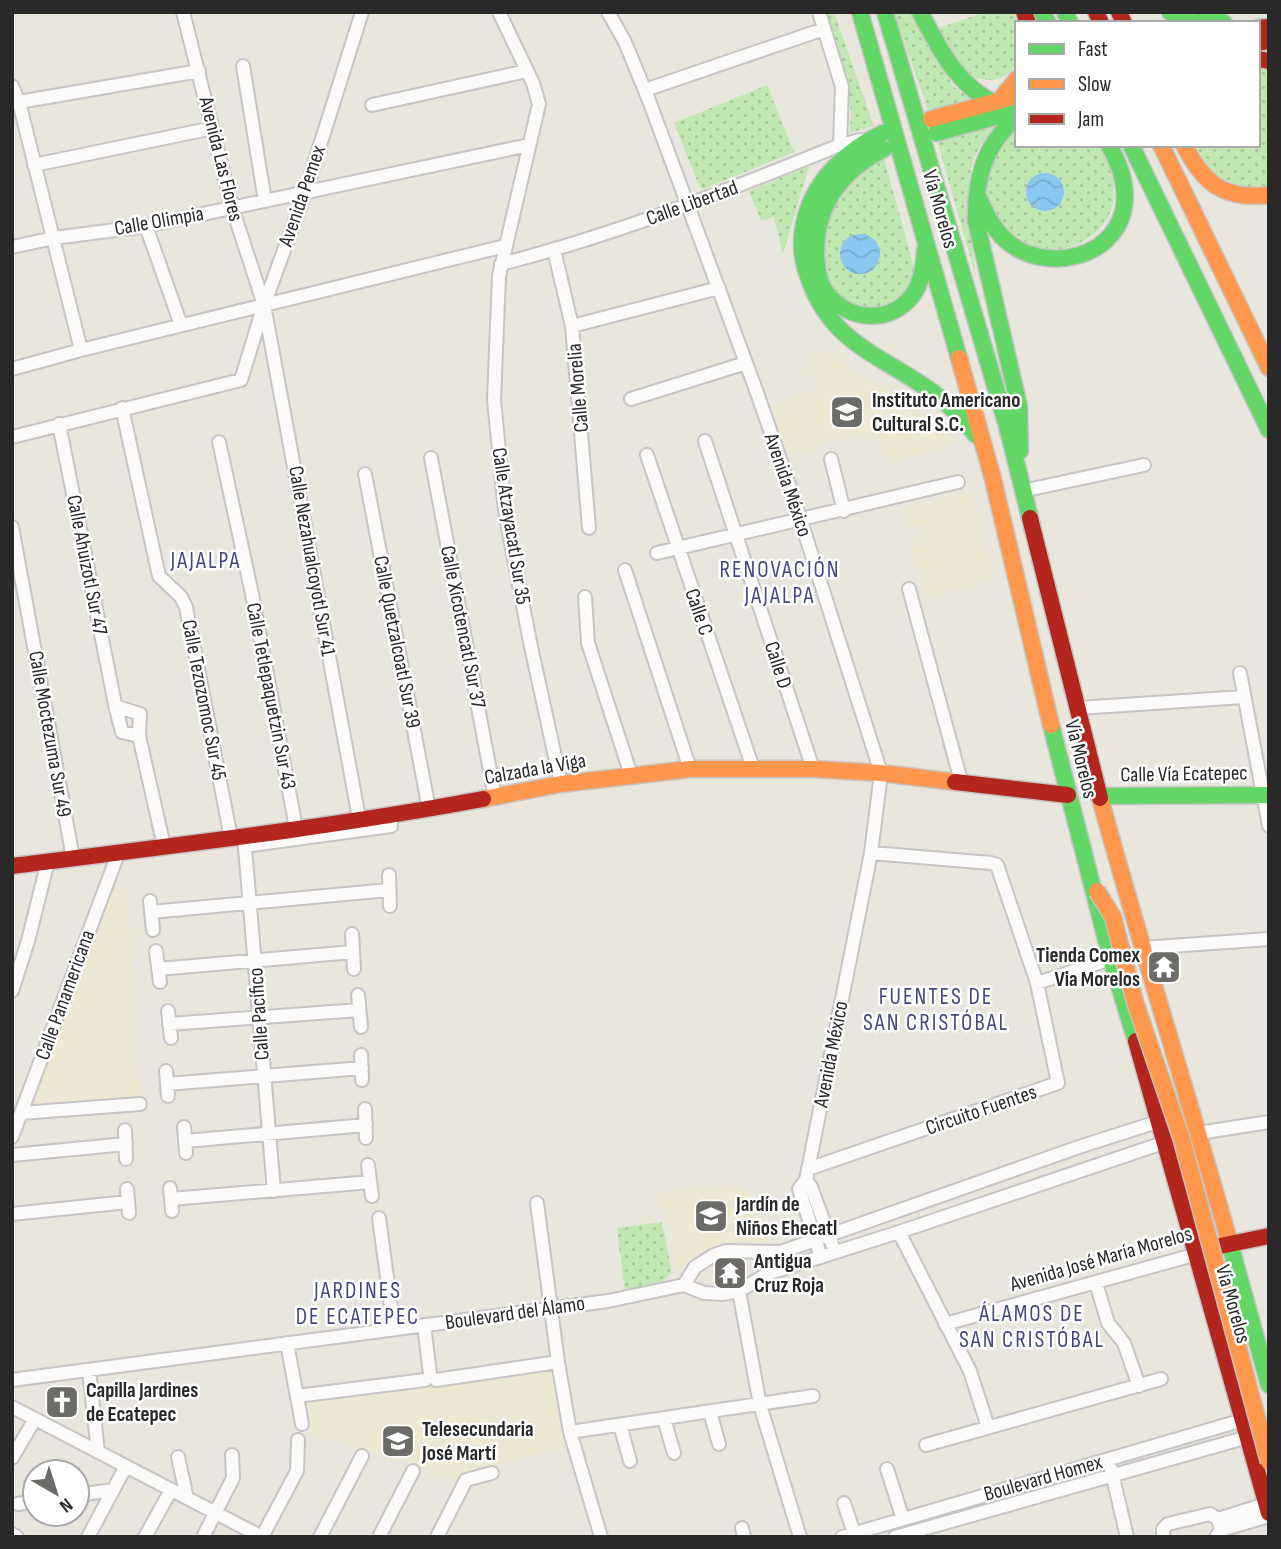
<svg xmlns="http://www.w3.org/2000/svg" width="1281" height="1549" viewBox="0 0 1281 1549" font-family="'Sofia Sans Condensed',sans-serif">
<defs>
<pattern id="grass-dots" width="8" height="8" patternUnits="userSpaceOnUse" patternTransform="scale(1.75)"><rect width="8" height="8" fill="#c1e8b3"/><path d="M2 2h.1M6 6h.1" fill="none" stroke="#a6c79a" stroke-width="1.8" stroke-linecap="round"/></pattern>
<pattern id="water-waves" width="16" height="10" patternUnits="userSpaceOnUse" patternTransform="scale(1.75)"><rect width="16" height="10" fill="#8ac8f2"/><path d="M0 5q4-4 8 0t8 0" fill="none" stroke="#77acd0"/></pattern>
</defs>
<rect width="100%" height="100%" fill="#e9e6de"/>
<path fill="#ede8d1" d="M824,351l111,70 22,21 -68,23 -12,-33 -40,8 -49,15 -18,-51 49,-15 -9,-33z
M971,491l24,87 -71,19 -13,-49 16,-5 -2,-10 -3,-9 -16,4 -5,-19z
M114,887l13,2 14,208 -110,11z
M746,1185l24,57 -36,-1 -35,12 -21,16 -22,-77z
M553,1369l4,44 9,32 -93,28 -11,7 -153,-46 -4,-34z"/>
<path fill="url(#grass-dots)" d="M825,12h9l40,114 -24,7 1,-23z
M894,12h17l42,74 22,16 -46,11z
M985,12h29c3,11 6,38 3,49 -7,21 -34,24 -50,12 -12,-10 -22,-31 -31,-44z
M1258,66l11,2v118c-43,6 -53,-6 -74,-41h63z
M767,85l27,67 -93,38 -27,-67z
M1001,121c-11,12 -23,24 -28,40 -11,36 -1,80 3,116l-39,-137z
M1017,128v17h82l10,21 5,18v17l-6,17 -11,14 -17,11 -19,7h-18l-38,-17 -21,-32 4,-38 13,-20z
M884,158l32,116 -4,13 -25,20 -34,1 -24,-22 -5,-31 2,-30 9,-24 12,-18z
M809,166l-26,88 -9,-37 -13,4 -12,-30z
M662,1222l10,51 -19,16 -28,4 -8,-65z"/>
<path fill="url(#water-waves)" d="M1026 192a19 19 0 1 1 38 0a19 19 0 1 1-38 0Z
M840 254a20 20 0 1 1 40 0a20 20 0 1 1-40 0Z"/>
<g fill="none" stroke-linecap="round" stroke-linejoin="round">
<g stroke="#c6c4c4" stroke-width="16">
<path id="street" d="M183,12l49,195 32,98 95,513
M499,12l34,71 6,21 -40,172 -5,124 11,111 25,131 31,142
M608,12l17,30 25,61 106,287 38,109 87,274 -10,80 -65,327 -7,9 22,68
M819,12l23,75 -2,58
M243,66l22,135
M12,86l7,16 62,248
M645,90l179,-61
M13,103l186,-32
M372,105l155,-34
M34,165l179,-37
M146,226l35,99
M12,247l42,-9 92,-12 383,-81
M554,250l18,76 17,202
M501,264c117,-30 228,-74 339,-119l20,-5
M572,326l147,-38
M12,369l69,-19 424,-104
M631,399l115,-36
M122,408l37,168 22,21 5,10 45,231
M59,424l57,285 6,23 17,4
M12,437l229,-57 23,-75 41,-112 57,-181
M705,441l108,328
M219,442l33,152 44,234
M647,455l106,313
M431,458l64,339
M831,459l13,52
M365,474l64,335
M1022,491l122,-26
M12,527l61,331
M657,553l301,-71
M625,570l65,199
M909,589l52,192
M585,597l3,46 43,132
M1240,673l29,153
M115,706l25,8 -1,22 25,110
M1078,708l166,-11
M244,836l30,355
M245,846l146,-20v-12
M389,875l1,31
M150,901l3,29
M151,912l238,-22
M352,934l2,35
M1142,948l127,-9
M156,951l4,31
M158,969l195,-17
M1037,983l74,-24
M12,991l16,-50 20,-80
M358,995l3,32
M168,1011l3,27
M169,1024l190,-14
M361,1055l1,25
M166,1071l2,25
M167,1084l195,-16
M365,1109l1,29
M21,1113l119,-9
M184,1127l2,26
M125,1130l1,29
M1199,1133l70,-11
M12,1137l106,-283
M185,1141l181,-16
M12,1155l114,-11
M368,1165l4,31
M808,1169l250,-86 -21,-100 -40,-118 -6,-2 -120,-10
M806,1180l5,7 21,57
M170,1188l2,23
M127,1189l2,24
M171,1199l199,-17
M537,1203l21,159 12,70 31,105
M12,1214l116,-12
M379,1218l15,111
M899,1232l71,139 18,56
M1096,1283l12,40 16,20 15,43
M684,1285l11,-18 19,-12 12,-4 55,1 298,-105 81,-26
M684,1285l20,8 19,1 16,-3 28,-17 132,-42 267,-90
M739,1291l21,114 40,132
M945,1324l252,-70
M424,1325l6,49
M287,1343l15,81
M89,1370l9,82
M12,1380l596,-79 76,-16
M436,1380l122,-18
M297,1396l128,-16
M12,1407l250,130
M710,1412l9,32
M664,1419l10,34
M620,1425l10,36
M570,1432l243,-36
M926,1445l235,-66
M178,1457l9,41
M12,1458l23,-39
M887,1469l16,50
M1111,1469l16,68
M77,1495l36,-5
M844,1503l10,30
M18,1504l17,-3
M1218,1519l48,-15
M742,1528l2,9
M1221,1530l48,-14
M12,1534l5,3
M88,1537l38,-71
M145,1537l26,-47
M203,1537l30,-59 -1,-23
M262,1537l35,-66 1,-31
M320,1537l42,-81
M379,1537l34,-66
M437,1537l29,-57 26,-7
M842,1537l401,-117
M895,1537l353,-100
M1163,1537v-8l5,-5 42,-10 8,5 3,11 -5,7"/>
</g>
<g stroke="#c6c4c4" stroke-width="19">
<path id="fast" d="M860,12l99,346
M885,12l122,414 23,92
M920,12c19,36 36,72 74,91
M1042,12l6,11
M1065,12l5,11
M1170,12l22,11
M1202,12l22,11
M1017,117c-33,28 -42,62 -41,104l43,185 1,45
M883,133c-34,16 -67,45 -77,83 -6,21 -5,43 3,63 24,67 74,76 126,115 16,12 28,25 41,41
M936,133l81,-22
M1131,145l138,285
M884,149c-41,21 -67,53 -68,101 0,16 2,33 12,45 22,26 62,29 84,1 10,-13 12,-31 13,-46
M977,194c9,20 17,39 36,52 37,25 98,12 110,-34 6,-24 -3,-47 -14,-67
M1051,725l60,234 25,82
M1099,796l170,-1
M1230,1244l39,141"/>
</g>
<g stroke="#c6c4c4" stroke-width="19">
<path id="slow" d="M999,101l18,-22
M931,119l86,-23
M1161,145l108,223
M1184,145c20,39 40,55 85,50
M959,358l33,117 59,250
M1100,798c41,150 88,297 130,446
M483,799l78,-15 129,-15h123l68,4 74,9"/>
</g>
<g stroke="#c6c4c4" stroke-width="19">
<path id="jam" d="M1024,12l4,11
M1096,12l5,11
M1119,12l5,11
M1258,28l11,-1
M1258,43l11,-2
M1258,59l11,2
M1030,518l70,280
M955,782l113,13
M12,866c157,-20 315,-38 471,-67
M1136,1041l133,472
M1220,1246l49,-10"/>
</g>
<use href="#street" stroke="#fcfbfa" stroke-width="12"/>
<use href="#fast" stroke="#63d668" stroke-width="16"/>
<use href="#slow" stroke="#ff974d" stroke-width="16"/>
<use href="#jam" stroke="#b3261e" stroke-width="16"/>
<g stroke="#c4c3c0" stroke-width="19" stroke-linecap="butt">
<path id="slow-bridge" d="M1097,891l16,26 22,85 47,138 87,322"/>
</g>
<use href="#slow-bridge" stroke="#ff974d" stroke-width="16"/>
</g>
<defs>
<g id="school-square" transform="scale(1.75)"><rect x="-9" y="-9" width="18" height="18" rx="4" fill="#6c6b68" stroke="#fff"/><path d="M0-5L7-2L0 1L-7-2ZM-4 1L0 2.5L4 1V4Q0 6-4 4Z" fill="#fff"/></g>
<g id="temple-square" transform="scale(1.75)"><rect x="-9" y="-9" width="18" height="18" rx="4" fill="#6c6b68" stroke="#fff"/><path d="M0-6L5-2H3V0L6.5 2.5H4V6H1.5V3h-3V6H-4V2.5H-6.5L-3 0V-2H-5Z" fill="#fff"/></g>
<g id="church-square" transform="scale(1.75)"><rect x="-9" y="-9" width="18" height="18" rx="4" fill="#6c6b68" stroke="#fff"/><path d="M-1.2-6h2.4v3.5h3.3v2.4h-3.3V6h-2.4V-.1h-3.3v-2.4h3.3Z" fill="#fff"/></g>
</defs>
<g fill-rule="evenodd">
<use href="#school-square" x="847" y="412"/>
<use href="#temple-square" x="1164" y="967"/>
<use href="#school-square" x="711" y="1216"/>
<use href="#temple-square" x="730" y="1273"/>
<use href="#church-square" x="62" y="1402"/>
<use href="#school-square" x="398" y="1441"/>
</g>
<g text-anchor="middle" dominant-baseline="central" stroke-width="5" stroke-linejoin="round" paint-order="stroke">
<g font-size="21" fill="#292929" stroke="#fff">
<text transform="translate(221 159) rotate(76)">Avenida Las Flores</text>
<text transform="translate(302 196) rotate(-71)">Avenida Pemex</text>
<text transform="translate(692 203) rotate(-20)">Calle Libertad</text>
<text transform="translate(940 209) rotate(74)">Vía Morelos</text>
<text transform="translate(159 221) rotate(-10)">Calle Olimpia</text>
<text transform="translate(578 388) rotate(-95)">Calle Morelia</text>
<text transform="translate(788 485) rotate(71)">Avenida México</text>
<text transform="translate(511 526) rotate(81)">Calle Atzayacatl Sur 35</text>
<text transform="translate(312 561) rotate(80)">Calle Nezahualcoyotl Sur 41</text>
<text transform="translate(87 565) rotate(79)">Calle Ahuizotl Sur 47</text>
<text transform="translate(699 612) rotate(71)">Calle C</text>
<text transform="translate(463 627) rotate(79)">Calle Xicotencatl Sur 37</text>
<text transform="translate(397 642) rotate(79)">Calle Quetzalcoatl Sur 39</text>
<text transform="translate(778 665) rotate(72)">Calle D</text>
<text transform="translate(271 696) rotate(79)">Calle Tetlepaquetzin Sur 43</text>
<text transform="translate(204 700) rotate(79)">Calle Tezozomoc Sur 45</text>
<text transform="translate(50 734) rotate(80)">Calle Moctezuma Sur 49</text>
<text transform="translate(1081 759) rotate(76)">Vía Morelos</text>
<text transform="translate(535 769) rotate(-10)">Calzada la Viga</text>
<text transform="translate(1184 774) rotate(-1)">Calle Vía Ecatepec</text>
<text transform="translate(65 995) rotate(-70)">Calle Panamericana</text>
<text transform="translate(259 1014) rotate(-94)">Calle Pacífico</text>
<text transform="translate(831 1054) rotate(-79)">Avenida México</text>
<text transform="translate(981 1110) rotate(-19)">Circuito Fuentes</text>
<text transform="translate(1101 1259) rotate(-16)">Avenida José María Morelos</text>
<text transform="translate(1233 1304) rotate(74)">Vía Morelos</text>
<text transform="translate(515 1313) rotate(-8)">Boulevard del Álamo</text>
<text transform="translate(1043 1478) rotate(-16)">Boulevard Homex</text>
</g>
<g font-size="21" font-weight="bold" fill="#292929" stroke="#fff" text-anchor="start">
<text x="872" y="400">Instituto Americano<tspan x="872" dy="24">Cultural S.C.</tspan></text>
<text x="1140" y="955" text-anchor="end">Tienda Comex<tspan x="1140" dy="24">Via Morelos</tspan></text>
<text x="736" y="1204">Jardín de<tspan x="736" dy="24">Niños Ehecatl</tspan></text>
<text x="754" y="1261">Antigua<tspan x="754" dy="24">Cruz Roja</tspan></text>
<text x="86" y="1390">Capilla Jardines<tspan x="86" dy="24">de Ecatepec</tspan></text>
<text x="422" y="1429">Telesecundaria<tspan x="422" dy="24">José Martí</tspan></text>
</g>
<g font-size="23" letter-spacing="2" fill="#45477f" stroke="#fff">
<text x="206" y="561">JAJALPA</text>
<text x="780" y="570">RENOVACIÓN<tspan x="780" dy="26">JAJALPA</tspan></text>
<text x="936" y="997">FUENTES DE<tspan x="936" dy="26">SAN CRISTÓBAL</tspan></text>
<text x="358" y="1291">JARDINES<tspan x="358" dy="26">DE ECATEPEC</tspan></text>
<text x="1032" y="1314">ÁLAMOS DE<tspan x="1032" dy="26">SAN CRISTÓBAL</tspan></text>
</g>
</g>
<rect width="1281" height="1549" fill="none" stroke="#292929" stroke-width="28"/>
<rect x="1015" y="21" width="245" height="126" fill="#ffffff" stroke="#a9a9a9" stroke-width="2"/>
<rect x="1029" y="44" width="35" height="10" fill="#63d668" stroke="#a9a9a9" stroke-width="2"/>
<text x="1078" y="56" font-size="21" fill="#292929">Fast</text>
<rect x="1029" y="79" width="35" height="10" fill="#ff974d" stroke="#a9a9a9" stroke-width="2"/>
<text x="1078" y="91" font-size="21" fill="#292929">Slow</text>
<rect x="1029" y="114" width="35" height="10" fill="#b3261e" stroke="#a9a9a9" stroke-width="2"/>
<text x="1078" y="126" font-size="21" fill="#292929">Jam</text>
<g transform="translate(56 1493) rotate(141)"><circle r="33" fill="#ffffff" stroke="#a9a9a9" stroke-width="2"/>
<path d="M0-5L12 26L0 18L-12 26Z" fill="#6c6b68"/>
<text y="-10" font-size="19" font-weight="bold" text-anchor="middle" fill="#292929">N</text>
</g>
</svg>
